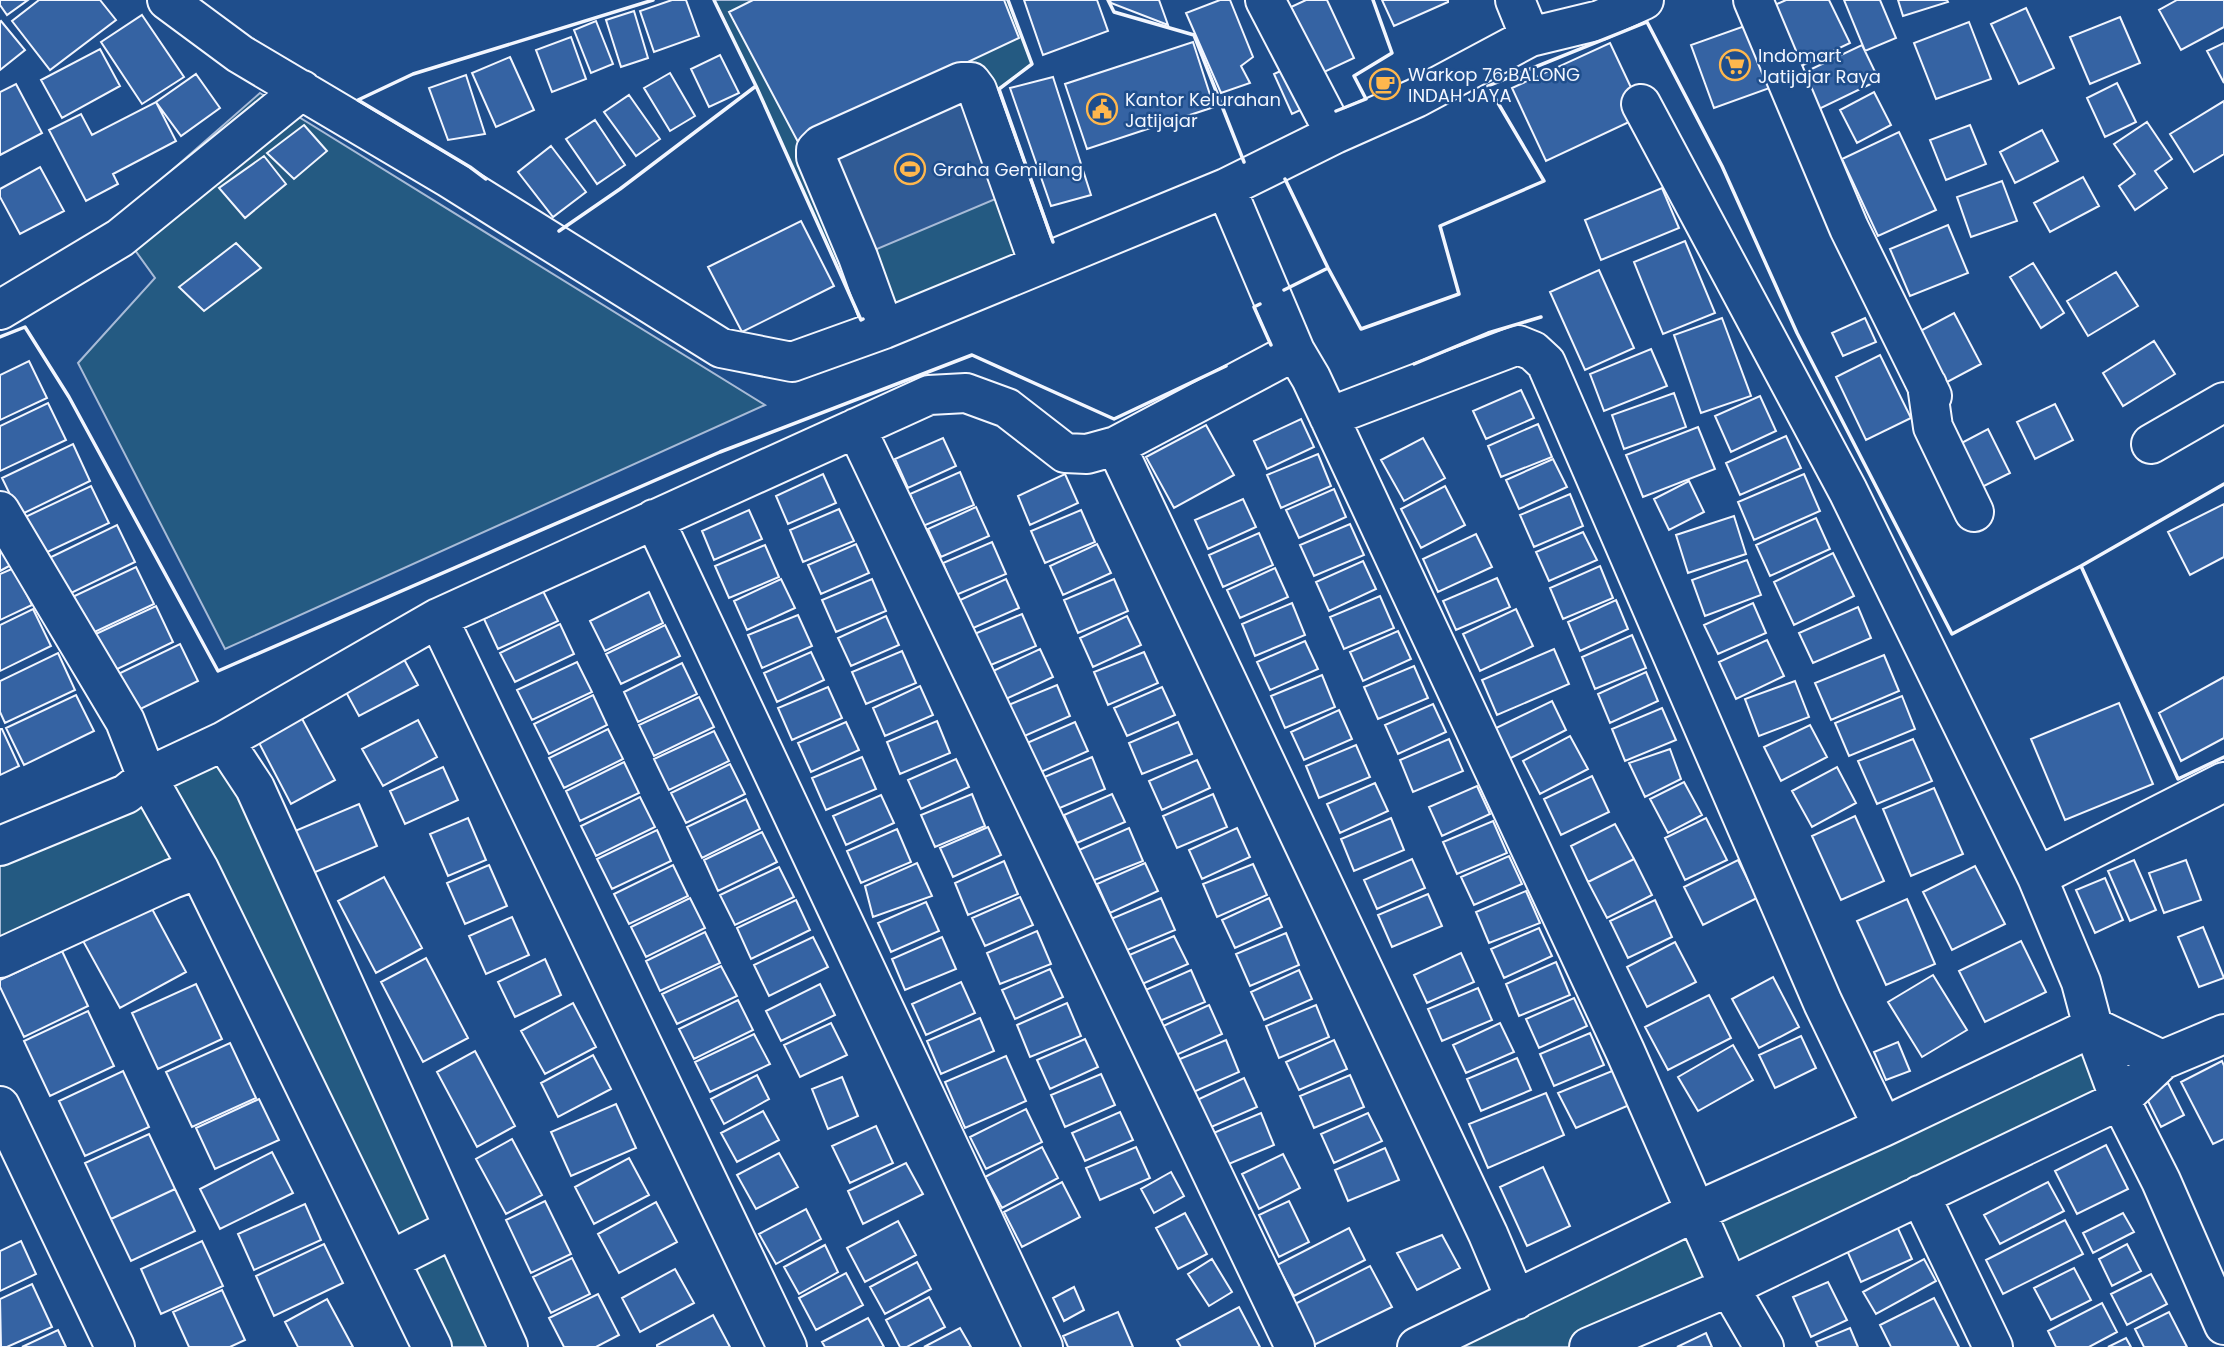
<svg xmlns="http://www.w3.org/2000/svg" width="2224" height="1347" viewBox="0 0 2224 1347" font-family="Poppins,sans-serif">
<rect width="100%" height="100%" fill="#1f4e8c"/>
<path fill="#245a82" stroke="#a8bbd7" stroke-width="2" d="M714,0h294l24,64 -33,25 57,159 -195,72 -105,-234z
M260,93l505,312 -540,244 -147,-286 77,-85 -41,-57z
M224,741l284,606h-76l-233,-478 -199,89v-112z
M2093,1027l69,33 -573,287h-172z"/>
<path fill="#305b95" stroke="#a8bbd7" stroke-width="2" d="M960,82l52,110 -154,65 -37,-112z"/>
<path fill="#3563a3" stroke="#f2f6ff" stroke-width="2" d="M0,0h28l-21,15 -7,-10z
M39,0h61l16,20 -66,50 -38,-49z
M672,0h14l13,36 -45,16 -14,-41z
M753,0h251l15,38 -221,104 -69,-130z
M1024,0h73l11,31 -65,24z
M1110,0h49l9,25 -57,-22z
M1220,0h10l23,57 -12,9 9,17 -29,10 -35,-80z
M1306,0h21l27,58 -32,15 -31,-66z
M1382,0h66v2l-54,24z
M1786,0h43l21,43 -55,26 -29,-60z
M1844,0h36l16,38 -31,13z
M1898,0h49l1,2 -45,14z
M2177,0h47v27l-43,23 -22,-40z
M2026,8l28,60 -35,16 -28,-60z
M634,11l14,47 -27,9 -15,-47z
M142,15l42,62 -42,27 -41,-62z
M2120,17l20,46 -50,21 -20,-47z
M1,21l24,29 -25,20v-48z
M596,21l17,43 -22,9 -17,-43z
M1756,22l22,63 -64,23 -23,-63z
M1969,22l22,57 -55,20 -22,-56z
M571,37l15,42 -34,13 -16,-42z
M1193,42l21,65 -127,42 -22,-65z
M1610,43l34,72 -98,46 -34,-73z
M2224,43v40l-17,-32z
M1862,45l17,35 -60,29 -16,-36z
M100,49l20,37 -58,32 -21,-38z
M720,55l19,38 -30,14 -18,-38z
M510,57l24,53 -38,17 -24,-54z
M1291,66l18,40 -17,8 -18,-40z
M670,73l25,43 -25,15 -26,-43z
M196,74l24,34 -39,28 -25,-34z
M466,75l19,59 -37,6 -19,-52z
M1053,77l38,118 -40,11 -41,-118z
M2117,83l19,39 -31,15 -18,-39z
M16,84l26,49 -42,22v-63z
M1874,92l17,33 -34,18 -17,-33z
M629,95l31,44 -24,17 -32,-44z
M2224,101v53l-30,18 -24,-38z
M156,102l20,39 -63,33 5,10 -32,17 -37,-71 32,-16 11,21z
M595,120l30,45 -28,19 -31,-45z
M2147,122l25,37 -17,12 12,17 -32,22 -16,-24 16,-12 -21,-30z
M304,125l23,26 -33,28 -27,-26z
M1970,125l16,39 -40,16 -16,-40z
M2042,130l16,31 -43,22 -15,-31z
M1899,132l37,78 -58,26 -36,-77z
M551,146l35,46 -33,25 -35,-45z
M264,156l22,28 -41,34 -26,-30z
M40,167l24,44 -44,23 -20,-37v-8z
M2083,177l16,29 -49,26 -16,-29z
M2002,181l15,40 -46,16 -14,-40z
M1662,188l17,40 -78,32 -16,-40z
M801,221l33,65 -92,46 -34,-65z
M1948,225l20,48 -58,23 -20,-47z
M1685,241l30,72 -52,21 -29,-72z
M236,243l25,25 -57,43 -25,-24z
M2033,263l31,50 -23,15 -31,-51z
M1599,270l35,78 -49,22 -35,-78z
M2116,272l22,34 -50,30 -21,-35z
M1954,313l27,51 -45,24 -27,-51z
M1722,318l29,78 -50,17 -27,-78z
M1865,318l11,24 -33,14 -11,-23z
M2154,341l21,33 -52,32 -20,-33z
M1651,349l16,37 -63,25 -14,-37z
M1880,355l31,63 -45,22 -30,-63z
M29,361l18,37 -47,22v-45z
M1521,390l13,28 -48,21 -13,-28z
M1674,393l12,34 -62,22 -12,-34z
M1760,396l16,35 -45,21 -16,-36z
M48,403l18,37 -66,31v-45z
M2055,404l18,36 -38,19 -18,-37z
M1301,419l13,28 -47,22 -13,-28z
M1538,424l14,33 -51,20 -13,-31z
M1206,425l28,50 -60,33 -28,-51z
M1698,427l17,42 -72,28 -17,-42z
M1988,429l22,44 -36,18 -22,-43z
M1786,436l15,32 -61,27 -14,-32z
M943,438l13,28 -48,22 -13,-29z
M1423,438l22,40 -41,23 -23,-41z
M73,444l17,37 -70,34 -18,-37z
M1318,454l13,32 -50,22 -14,-33z
M1553,459l14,28 -48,22 -13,-29z
M960,472l14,33 -51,21 -13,-32z
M823,474l13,29 -48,21 -12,-28z
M1065,474l13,29 -48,22 -12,-29z
M1804,474l16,37 -66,29 -16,-38z
M1689,481l15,31 -35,18 -15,-31z
M91,486l18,37 -70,33 -18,-37z
M1445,486l20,39 -44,23 -20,-39z
M1334,489l12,28 -47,21 -13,-28z
M1570,494l13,32 -49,21 -14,-32z
M1243,499l13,28 -48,22 -13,-29z
M2224,504v53l-34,18 -22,-43z
M976,507l13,29 -48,21 -13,-28z
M839,509l15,32 -51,21 -13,-32z
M749,510l13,29 -48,21 -12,-29z
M1081,510l14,32 -50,21 -14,-32z
M1734,516l12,38 -58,19 -12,-38z
M1816,518l14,31 -60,27 -14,-31z
M1350,524l14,31 -50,21 -14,-31z
M117,525l18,37 -70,34 -18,-37z
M1583,532l14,28 -48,21 -13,-29z
M1259,533l14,32 -50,22 -14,-32z
M1476,534l16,33 -54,25 -15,-33z
M992,542l14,32 -50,21 -13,-32z
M0,544l11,21 -11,6z
M856,544l13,29 -48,21 -13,-29z
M1097,544l14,29 -48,22 -13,-29z
M765,545l14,32 -50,21 -14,-32z
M1833,553l21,43 -60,29 -20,-43z
M1747,560l14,35 -56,21 -13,-36z
M1363,561l13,28 -47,22 -13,-29z
M1600,566l13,32 -50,21 -13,-31z
M136,567l18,37 -70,33 -18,-37z
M14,568l18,37 -32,15v-46z
M1275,568l13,29 -48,21 -13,-28z
M1497,578l13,29 -54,23 -13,-29z
M781,579l14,29 -48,22 -13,-29z
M872,579l14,32 -50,21 -14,-32z
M1006,579l13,29 -48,21 -13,-28z
M1114,579l14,32 -50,22 -14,-33z
M543,591l15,30 -60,28 -14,-30z
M649,592l14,31 -58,28 -15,-30z
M1380,596l14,32 -50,21 -14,-32z
M1616,600l12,29 -48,22 -12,-29z
M1292,603l13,32 -50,21 -13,-32z
M1753,603l13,30 -48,21 -14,-29z
M156,606l17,36 -70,34 -18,-37z
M1858,607l13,31 -58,25 -14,-30z
M33,609l18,37 -51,25v-46z
M1516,609l17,37 -53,25 -17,-37z
M1022,614l14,32 -50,21 -14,-32z
M798,615l14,31 -50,22 -14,-33z
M886,616l13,29 -48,21 -13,-28z
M1127,616l14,29 -48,22 -13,-29z
M560,624l14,30 -59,28 -15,-29z
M665,625l15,31 -59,28 -15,-30z
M1398,631l13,28 -48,22 -13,-29z
M1632,635l14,33 -51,21 -13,-32z
M1767,640l17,36 -48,23 -17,-37z
M1305,641l13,28 -48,21 -13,-28z
M180,644l18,37 -70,34 -18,-37z
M1040,649l13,28 -47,22 -13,-28z
M1554,649l15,35 -72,31 -15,-35z
M399,650l19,35 -59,31 -19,-35z
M902,651l14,32 -50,21 -14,-32z
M811,652l13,28 -47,22 -13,-29z
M1144,652l14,31 -50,22 -14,-33z
M58,653l17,37 -70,33 -5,-11v-31z
M1884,655l15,36 -68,29 -16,-37z
M577,662l15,30 -60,28 -15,-30z
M682,663l15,31 -59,28 -14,-30z
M1414,666l14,32 -50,21 -14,-32z
M1646,672l12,29 -48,22 -12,-29z
M1322,675l13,32 -50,21 -14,-32z
M2224,677v61l-43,23 -22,-48z
M1795,681l14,36 -50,19 -14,-37z
M1057,685l13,31 -50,22 -14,-32z
M920,686l13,29 -48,21 -12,-28z
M828,687l14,31 -50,22 -14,-32z
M1162,687l13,28 -48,21 -13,-28z
M76,695l18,36 -70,34 -18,-37z
M593,695l14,30 -58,29 -15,-30z
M1902,696l13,33 -66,27 -14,-33z
M699,697l15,30 -60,29 -15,-31z
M1552,701l14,29 -59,30 -15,-30z
M2119,703l34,81 -88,36 -34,-81z
M1433,704l13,28 -48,22 -13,-29z
M1662,708l14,32 -51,21 -13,-32z
M1339,710l13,29 -48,21 -13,-28z
M300,715l35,65 -44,24 -34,-65z
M418,720l19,37 -54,29 -21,-37z
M937,721l13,32 -50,21 -13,-32z
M846,722l13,28 -48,22 -13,-29z
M1075,722l13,29 -47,21 -14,-29z
M1178,722l14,32 -50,20 -13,-31z
M1810,725l17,32 -46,24 -17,-34z
M0,729h2l17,37 -19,9z
M608,729l15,30 -59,29 -15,-30z
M714,731l15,30 -60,29 -15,-31z
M1570,736l18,33 -48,25 -17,-33z
M1449,739l14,32 -50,21 -13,-32z
M1913,739l19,42 -55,23 -19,-43z
M1356,745l14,32 -51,21 -13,-32z
M1670,749l11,30 -36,18 -16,-34z
M862,757l14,32 -50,21 -14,-32z
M1092,757l13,32 -50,21 -13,-32z
M956,759l13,28 -48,22 -13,-29z
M1197,760l13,28 -48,22 -13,-29z
M624,762l15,31 -59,28 -14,-30z
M730,764l15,30 -59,29 -15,-30z
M443,767l15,33 -53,24 -15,-33z
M1837,767l19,36 -44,24 -20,-36z
M1592,776l17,36 -48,23 -17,-36z
M1684,782l18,33 -34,18 -18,-34z
M1375,783l13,28 -48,22 -13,-29z
M1477,786l13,28 -48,22 -13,-29z
M1934,788l29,66 -52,22 -28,-67z
M972,794l13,32 -50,21 -14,-32z
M1112,794l13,28 -48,21 -13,-28z
M1213,794l14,33 -50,21 -14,-32z
M881,795l13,28 -48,22 -13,-29z
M640,797l15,30 -59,29 -15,-30z
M746,799l14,30 -58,29 -15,-31z
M359,804l18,42 -64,27 -18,-42z
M1855,816l29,65 -43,19 -29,-64z
M468,818l18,42 -38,16 -18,-42z
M1391,818l13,32 -50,21 -13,-32z
M1706,818l21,42 -42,20 -20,-42z
M1493,821l14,32 -50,21 -14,-32z
M1615,824l19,35 -46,23 -17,-36z
M988,827l13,28 -48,22 -13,-29z
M1129,828l14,33 -51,20 -13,-31z
M1237,828l13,29 -48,22 -13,-29z
M897,829l14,33 -50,21 -14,-32z
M657,830l14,31 -59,28 -15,-30z
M762,832l15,30 -59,29 -14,-31z
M1509,856l13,28 -48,21 -13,-28z
M1412,859l13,29 -48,21 -13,-29z
M1634,859l18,36 -45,23 -19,-36z
M1738,860l19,38 -54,27 -19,-38z
M2134,860l22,50 -26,11 -22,-50z
M2186,860l15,40 -37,13 -15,-40z
M1004,861l14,33 -50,21 -13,-32z
M917,863l15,33 -59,21 -8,-31z
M1145,863l13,28 -48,22 -13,-29z
M1253,864l14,31 -50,22 -14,-33z
M489,865l18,41 -42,18 -18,-41z
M673,865l15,31 -59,28 -15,-30z
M1975,866l30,58 -53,26 -29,-58z
M779,867l15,30 -59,28 -15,-30z
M384,877l38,71 -46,25 -38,-72z
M2105,878l18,42 -28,13 -19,-43z
M1526,891l14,32 -51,20 -13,-31z
M144,894l42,78 -66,36 -43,-78z
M1428,894l14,32 -50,21 -14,-32z
M1020,897l13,28 -48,21 -13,-28z
M690,898l15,30 -59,29 -15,-30z
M1161,898l14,32 -50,21 -14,-32z
M1269,898l13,29 -47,21 -13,-28z
M1907,899l28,65 -49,21 -29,-64z
M796,900l14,30 -59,29 -14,-31z
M1655,900l17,37 -44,21 -18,-37z
M926,902l13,29 -48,21 -13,-29z
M512,917l17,38 -43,19 -17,-38z
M2203,927l21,51 -25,9 -21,-50z
M1539,928l13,28 -48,22 -13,-29z
M1037,931l14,33 -51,20 -13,-31z
M705,932l15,31 -60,28 -14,-30z
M1286,933l13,32 -49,21 -14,-32z
M1174,936l14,28 -48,21 -13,-29z
M813,937l15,30 -59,29 -15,-31z
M942,937l14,32 -51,21 -13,-31z
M2021,941l25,51 -61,30 -26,-51z
M1675,942l21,40 -49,25 -20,-40z
M62,951l26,55 -64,31 -24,-50v-7z
M1461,953l13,29 -47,21 -13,-28z
M426,958l42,80 -45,24 -42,-80z
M545,959l16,36 -46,22 -17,-35z
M1556,962l14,33 -51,21 -13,-32z
M721,966l16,30 -60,28 -15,-30z
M1050,969l13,28 -48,22 -13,-29z
M1191,970l14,32 -50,21 -14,-31z
M1299,970l13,29 -48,21 -13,-28z
M1933,975l34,55 -45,27 -34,-55z
M1773,977l26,50 -40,21 -27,-49z
M961,982l14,31 -49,22 -14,-31z
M196,984l26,55 -64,30 -26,-56z
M820,984l15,31 -54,26 -15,-30z
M1478,988l14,32 -50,21 -14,-32z
M1709,995l22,43 -63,32 -23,-43z
M1574,998l13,28 -48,22 -13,-29z
M738,1000l15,30 -59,29 -15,-30z
M573,1003l23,44 -51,27 -24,-43z
M1067,1003l14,33 -51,21 -13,-32z
M1209,1005l13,29 -48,22 -13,-29z
M1316,1005l13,32 -50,21 -13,-32z
M88,1011l26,55 -64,30 -26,-55z
M980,1018l14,33 -53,23 -14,-33z
M831,1023l16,32 -47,22 -16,-32z
M1500,1023l14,29 -48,21 -13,-28z
M1590,1033l14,32 -50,21 -14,-32z
M754,1034l16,30 -60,28 -15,-30z
M1801,1036l15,32 -41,20 -16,-33z
M1085,1039l13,28 -48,22 -13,-29z
M1226,1040l13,32 -50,22 -14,-33z
M1334,1040l13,29 -48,21 -13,-28z
M1898,1042l12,29 -24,9 -12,-28z
M230,1043l26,55 -64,29 -26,-55z
M1733,1045l20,35 -55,31 -20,-34z
M475,1051l40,75 -38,21 -40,-75z
M593,1055l18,34 -53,28 -17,-34z
M1006,1056l20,45 -61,27 -20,-46z
M1517,1058l14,32 -50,21 -14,-32z
M2222,1061l2,5v73l-11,5 -32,-62z
M1617,1069l17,34 -58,25 -18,-35z
M123,1071l26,56 -64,29 -26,-55z
M1101,1074l14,31 -50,22 -14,-32z
M757,1075l12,24 -45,25 -13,-25z
M1350,1075l14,32 -50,21 -14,-32z
M842,1077l16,39 -30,13 -16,-40z
M1244,1078l13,29 -48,21 -12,-28z
M2168,1083l16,32 -23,12 -16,-32z
M1546,1093l18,42 -76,33 -19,-44z
M259,1099l20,41 -64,29 -19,-41z
M616,1104l20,44 -65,28 -20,-44z
M1026,1109l16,33 -56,27 -16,-32z
M763,1111l16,29 -42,22 -16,-29z
M1120,1112l13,28 -48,21 -13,-28z
M1261,1113l13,32 -50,21 -13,-32z
M1368,1113l14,28 -48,22 -13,-29z
M876,1126l17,37 -43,20 -18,-37z
M149,1134l26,55 -64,30 -26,-56z
M512,1139l30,56 -36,19 -30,-55z
M2106,1145l22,44 -51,25 -22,-43z
M1042,1147l16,31 -56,30 -17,-31z
M1136,1147l14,31 -50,22 -14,-32z
M1385,1148l14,32 -51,21 -13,-31z
M272,1152l21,41 -73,36 -20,-40z
M779,1153l19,34 -42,22 -19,-34z
M1283,1154l17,34 -41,21 -17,-35z
M629,1158l20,37 -55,29 -19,-37z
M906,1163l17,31 -60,30 -15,-33z
M1543,1167l27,59 -43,20 -27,-59z
M1171,1172l13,24 -30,17 -13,-24z
M1062,1182l18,35 -58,30 -18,-35z
M2048,1182l16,29 -64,33 -16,-29z
M175,1189l20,42 -64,30 -20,-42z
M545,1201l26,53 -40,19 -25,-53z
M1289,1201l20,41 -30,15 -20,-42z
M656,1202l21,40 -58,31 -21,-39z
M305,1204l16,36 -67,30 -16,-36z
M806,1209l15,30 -45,25 -17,-30z
M1185,1213l22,41 -29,15 -22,-41z
M2123,1213l11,19 -41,21 -10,-20z
M2065,1220l18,34 -80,40 -17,-34z
M898,1221l18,34 -51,27 -18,-34z
M1895,1222l17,37 -51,23 -16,-36z
M1349,1228l16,32 -71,36 -17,-31z
M1442,1235l18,33 -43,22 -20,-37z
M21,1241l15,33 -36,17v-40z
M202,1241l21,45 -62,28 -20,-45z
M324,1244l19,39 -69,33 -18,-40z
M2127,1244l14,27 -29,15 -13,-27z
M825,1245l13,27 -39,22 -15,-27z
M572,1258l18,36 -39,19 -18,-36z
M1212,1259l20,33 -23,14 -21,-32z
M1924,1259l12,22 -60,33 -13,-22z
M917,1262l14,27 -46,25 -15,-27z
M1370,1266l22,41 -78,38 -19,-41z
M2074,1268l17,32 -40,20 -17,-32z
M675,1269l19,34 -54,29 -18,-34z
M846,1273l17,32 -47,25 -17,-32z
M2151,1274l16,30 -40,21 -16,-31z
M1828,1282l19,38 -36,17 -18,-40z
M32,1284l20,43 -45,20h-6l-1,-48z
M1074,1287l10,23 -20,11 -11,-23z
M222,1290l23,50 -15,7h-41l-16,-35z
M598,1294l21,41 -23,12h-32l-15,-29z
M929,1297l16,30 -38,20h-7l-14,-27z
M1934,1298l25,49h-68l-11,-22z
M327,1299l26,48h-55l-13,-25z
M2102,1303l15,29 -28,15h-33l-8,-16z
M1239,1307l21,40h-79l-4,-7z
M1118,1312l15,35h-65l-5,-11z
M2169,1312l18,35h-43l-9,-18z
M713,1315l17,32h-73v-2z
M868,1318l16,29h-59l-3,-5z
M960,1328l11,19h-47z
M1850,1328l8,19h-40l-2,-5z
M58,1330l8,17h-44z
M1706,1333l6,14h-35z
M2126,1338l5,9h-23z"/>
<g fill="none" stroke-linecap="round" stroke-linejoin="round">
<g stroke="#f2f6ff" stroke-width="42">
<path id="minor" d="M167,0l73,54 209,124 272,170 71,14 92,-33 342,-141 109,-54 81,-36 114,-61 70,-17 44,-20
M1265,0l70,134
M1515,0l15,37
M1753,0l96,228 83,168
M1641,104l207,387 189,386 44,105 12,45 27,73 41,81 63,144
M1226,188l69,163 16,27 314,673 104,236 35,60
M0,310l120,-72 182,-148
M884,329l-26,-72 -42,-100v-7l5,-5 140,-63h10l6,8 62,174
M1927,385l6,42 41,85
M1329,417l189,-72 15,6 13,12 277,640 60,124
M856,428l439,919
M2151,444l73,-42
M1116,446l372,788 28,66
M0,511l125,210 22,56 52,92 233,478
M654,519l389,828
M438,618l349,729
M224,741l31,47 253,559
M0,846l126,-52 21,-17 77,-36 214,-123 491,-223 37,-2 41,15 58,45 22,1 29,-8 179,-95
M2037,877l187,-95
M0,958l172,-79 27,-10
M2093,1027l69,33
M0,1106l115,241
M1920,1195l73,152
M391,1260l63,-32
M1417,1347l280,-136 186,-84 210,-100
M1589,1347l140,-60 391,-187 42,-40 62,-26"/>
</g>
<use href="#minor" stroke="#1f4e8c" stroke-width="38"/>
<path stroke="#f2f6ff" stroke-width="3.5" d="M714,0l42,86 105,234 2,-1
M1008,0l24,64 -33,25 54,153
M1108,0l6,12 80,23 50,127
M1336,111l30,-12 -12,-23 38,-23 -19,-53
M486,179l-16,-12 -112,-67 55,-26 240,-74
M1285,179l43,89 33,61 98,-35 -19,-68 104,-45 -56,-95 159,-64 75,144 75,167 155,301 129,-68 143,-82
M559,231l61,-42 136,-103
M1284,290l44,-22
M1260,304l-6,3 17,38
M0,337l25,-10 44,70 149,274 502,-219 252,-97 142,64 112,-53
M1414,364l74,-31 53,-16
M2081,566l97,213 46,-22"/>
</g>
<defs>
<g id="supermarket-ring" transform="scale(1.575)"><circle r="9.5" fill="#1f4e8c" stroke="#ffb74d" stroke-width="1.5"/><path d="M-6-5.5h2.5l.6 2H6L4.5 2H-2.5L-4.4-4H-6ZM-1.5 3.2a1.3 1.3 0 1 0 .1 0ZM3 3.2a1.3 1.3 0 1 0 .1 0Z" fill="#ffb74d"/></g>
<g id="cafe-ring" transform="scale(1.575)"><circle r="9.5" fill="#1f4e8c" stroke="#ffb74d" stroke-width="1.5"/><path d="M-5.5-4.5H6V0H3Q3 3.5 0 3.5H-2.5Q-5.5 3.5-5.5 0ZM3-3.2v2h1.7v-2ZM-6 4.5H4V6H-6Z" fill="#ffb74d"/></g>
<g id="civic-ring" transform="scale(1.575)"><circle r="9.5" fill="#1f4e8c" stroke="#ffb74d" stroke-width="1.5"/><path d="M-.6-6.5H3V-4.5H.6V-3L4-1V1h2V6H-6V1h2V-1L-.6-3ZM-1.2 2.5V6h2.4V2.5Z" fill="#ffb74d"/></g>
<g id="stadium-ring" transform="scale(1.575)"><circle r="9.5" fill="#1f4e8c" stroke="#ffb74d" stroke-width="1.5"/><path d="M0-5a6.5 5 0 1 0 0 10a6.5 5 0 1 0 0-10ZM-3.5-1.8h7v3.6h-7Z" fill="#ffb74d"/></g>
</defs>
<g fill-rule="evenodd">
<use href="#supermarket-ring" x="1735" y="65"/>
<use href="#cafe-ring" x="1385" y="84"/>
<use href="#civic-ring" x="1102" y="109"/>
<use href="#stadium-ring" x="910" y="169"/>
</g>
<g text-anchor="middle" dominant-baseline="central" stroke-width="5" stroke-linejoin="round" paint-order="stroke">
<g font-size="18" fill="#f2f6ff" stroke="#1f4e8c" text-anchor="start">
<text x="1758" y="55">Indomart<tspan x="1758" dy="21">Jatijajar Raya</tspan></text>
<text x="1408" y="74">Warkop 76 BALONG<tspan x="1408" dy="21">INDAH JAYA</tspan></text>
<text x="1125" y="99">Kantor Kelurahan<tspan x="1125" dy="21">Jatijajar</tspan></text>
<text x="933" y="169">Graha Gemilang</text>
</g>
</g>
</svg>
